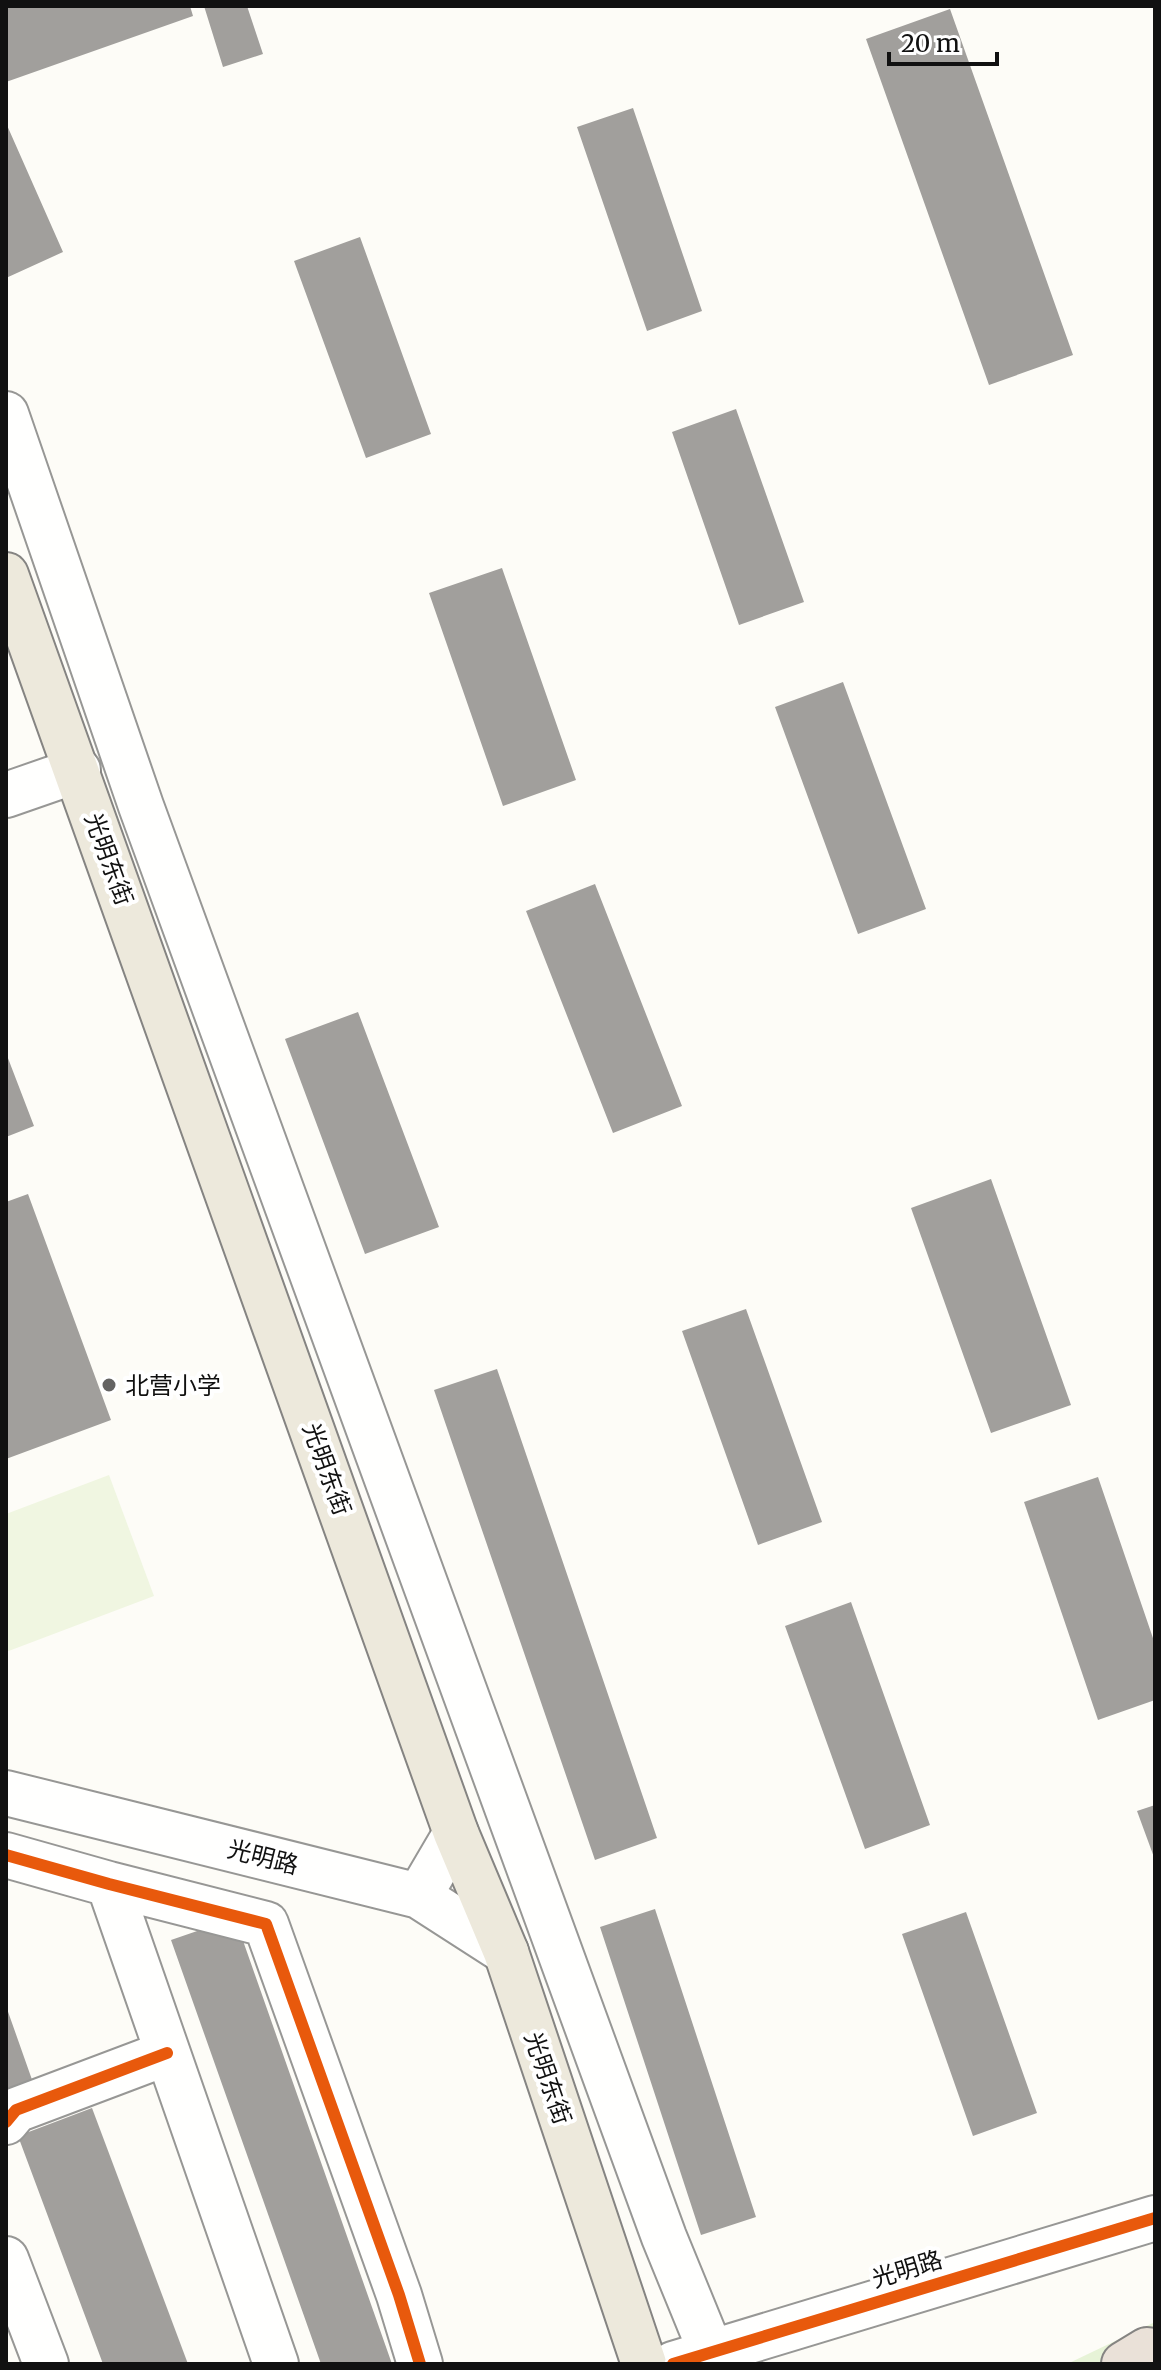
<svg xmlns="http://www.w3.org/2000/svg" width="1161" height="2370" viewBox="0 0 1161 2370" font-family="Merriweather,'Noto Sans SC',serif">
<rect width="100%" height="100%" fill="#fdfcf7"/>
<path fill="#e7f3d7" d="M1155,2322v42h-88z"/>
<path fill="#f0f6e1" d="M109,1475l45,121 -148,56v-138z"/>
<path fill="#a19f9c" d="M6,6h184l3,10 -187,66z
M204,6h43l16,48 -40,13z
M950,9l123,346 -84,30 -123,-346z
M633,108l69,203 -55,20 -70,-204z
M6,123l57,129 -57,26z
M360,237l71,197 -65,24 -72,-197z
M736,409l68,193 -65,23 -67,-193z
M502,568l74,212 -73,26 -74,-213z
M843,682l83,227 -68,25 -83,-227z
M595,884l87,222 -69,27 -87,-222z
M358,1012l81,215 -74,27 -80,-215z
M6,1053l28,73 -28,11z
M991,1179l80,226 -80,28 -80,-225z
M28,1194l83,226 -105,39v-257z
M746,1309l76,213 -64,23 -76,-214z
M497,1369l160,469 -62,22 -161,-470z
M1098,1477l57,167v56l-57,20 -74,-218z
M851,1602l79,223 -65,24 -80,-223z
M1155,1805v55l-18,-49z
M655,1909l101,308 -55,18 -101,-308z
M966,1912l71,201 -64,23 -71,-202z
M235,1918l157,446h-71l-150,-424z
M6,2006l30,85 -30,11z
M92,2108l96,256h-85l-85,-228z"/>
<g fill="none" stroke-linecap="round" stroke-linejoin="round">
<g stroke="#979795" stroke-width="48">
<path id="minor" d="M6,414l135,392 523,1431 52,127
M6,795l72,-25
M6,1793l413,103 87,56
M6,1855l103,29 157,40 133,371 21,69
M109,1884l167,480
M419,1896l37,-63
M6,2122l10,-12 151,-57
M6,2259l40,105
M673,2364l482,-146"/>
</g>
<g stroke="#858482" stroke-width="48">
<path id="major" d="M6,575l450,1258 50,119 138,412"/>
</g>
<g stroke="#858482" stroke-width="48">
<path id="highway" d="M1124,2364l23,-14 8,1"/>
</g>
<use href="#minor" stroke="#fffffe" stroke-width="44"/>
<use href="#major" stroke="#ede9dc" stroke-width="44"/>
<use href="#highway" stroke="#eae1d8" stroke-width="44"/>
<g stroke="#fff" stroke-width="17">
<path id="cycleway" d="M6,1855l103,29 157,40 133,371 21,69
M6,2122l10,-12 151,-57
M673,2364l482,-146"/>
</g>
<use href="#cycleway" stroke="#e8590c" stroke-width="12"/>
</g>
<circle fill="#646362" stroke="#fff" stroke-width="3" cx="109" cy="1385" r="8"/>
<g text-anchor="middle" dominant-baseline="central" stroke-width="8" stroke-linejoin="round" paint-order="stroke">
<g font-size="24" fill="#111" stroke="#fff">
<text transform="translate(109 859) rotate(70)">光明东街</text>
<text transform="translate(327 1469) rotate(70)">光明东街</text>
<text transform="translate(263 1857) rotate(14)">光明路</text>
<text transform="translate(548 2078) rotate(71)">光明东街</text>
<text transform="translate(907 2269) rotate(-17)">光明路</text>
</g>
<g font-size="24" fill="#111" stroke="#fff" text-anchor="start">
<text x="125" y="1385">北营小学</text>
</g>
</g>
<rect width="1161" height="2370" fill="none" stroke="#111111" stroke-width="16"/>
<path d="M889 52v12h108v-12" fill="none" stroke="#111111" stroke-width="4"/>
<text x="901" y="52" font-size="24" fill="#111111" stroke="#ffffff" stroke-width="6" paint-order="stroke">20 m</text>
</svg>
